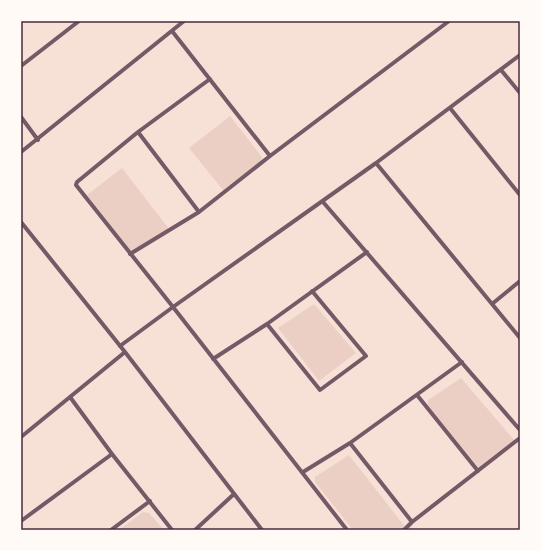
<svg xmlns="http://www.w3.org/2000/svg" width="541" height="551" viewBox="0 0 541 551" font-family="Figtree,sans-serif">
<rect width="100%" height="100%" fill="#f7e1d7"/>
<path fill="#ebcfc5" d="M230,116l32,41 -1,4 -38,29 -34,-42z
M122,168l47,61 -34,24 -4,-2 -44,-56z
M314,304l42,49 -37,28 -41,-53z
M461,378l54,63 -35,29 -52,-65v-5z
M349,455l57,73 -3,2h-50l-38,-48v-5z
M143,512l6,1 15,17h-45z"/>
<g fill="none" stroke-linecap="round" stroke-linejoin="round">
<path stroke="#755966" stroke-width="4" d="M172,31l98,125
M21,66l58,-45
M501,70l19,23
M210,79l-72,53 -61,50 -1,3 97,122 174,223
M450,108l70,87
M21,117l17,23
M138,132l61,80
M21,152l163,-131
M376,163l144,175
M323,202l197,228
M21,222l104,130 137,178
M130,254l69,-42 71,-56 179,-135
M492,304l28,-23
M267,324l53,66 46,-34 -54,-65
M120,346l53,-39 203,-144 144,-108
M213,359l54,-35 100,-72
M417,395l61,76
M70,397l42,57 60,76
M21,437l104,-85
M350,443l62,79
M303,472l47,-29 112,-81
M21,521l91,-67
M111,530l39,-29
M195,530l39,-36
M404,530l8,-8 108,-84"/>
</g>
<rect width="541" height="551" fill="none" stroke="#fffaf5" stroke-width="44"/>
<rect x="22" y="22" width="497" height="507" fill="none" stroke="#4a2c40" stroke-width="1.5"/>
</svg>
